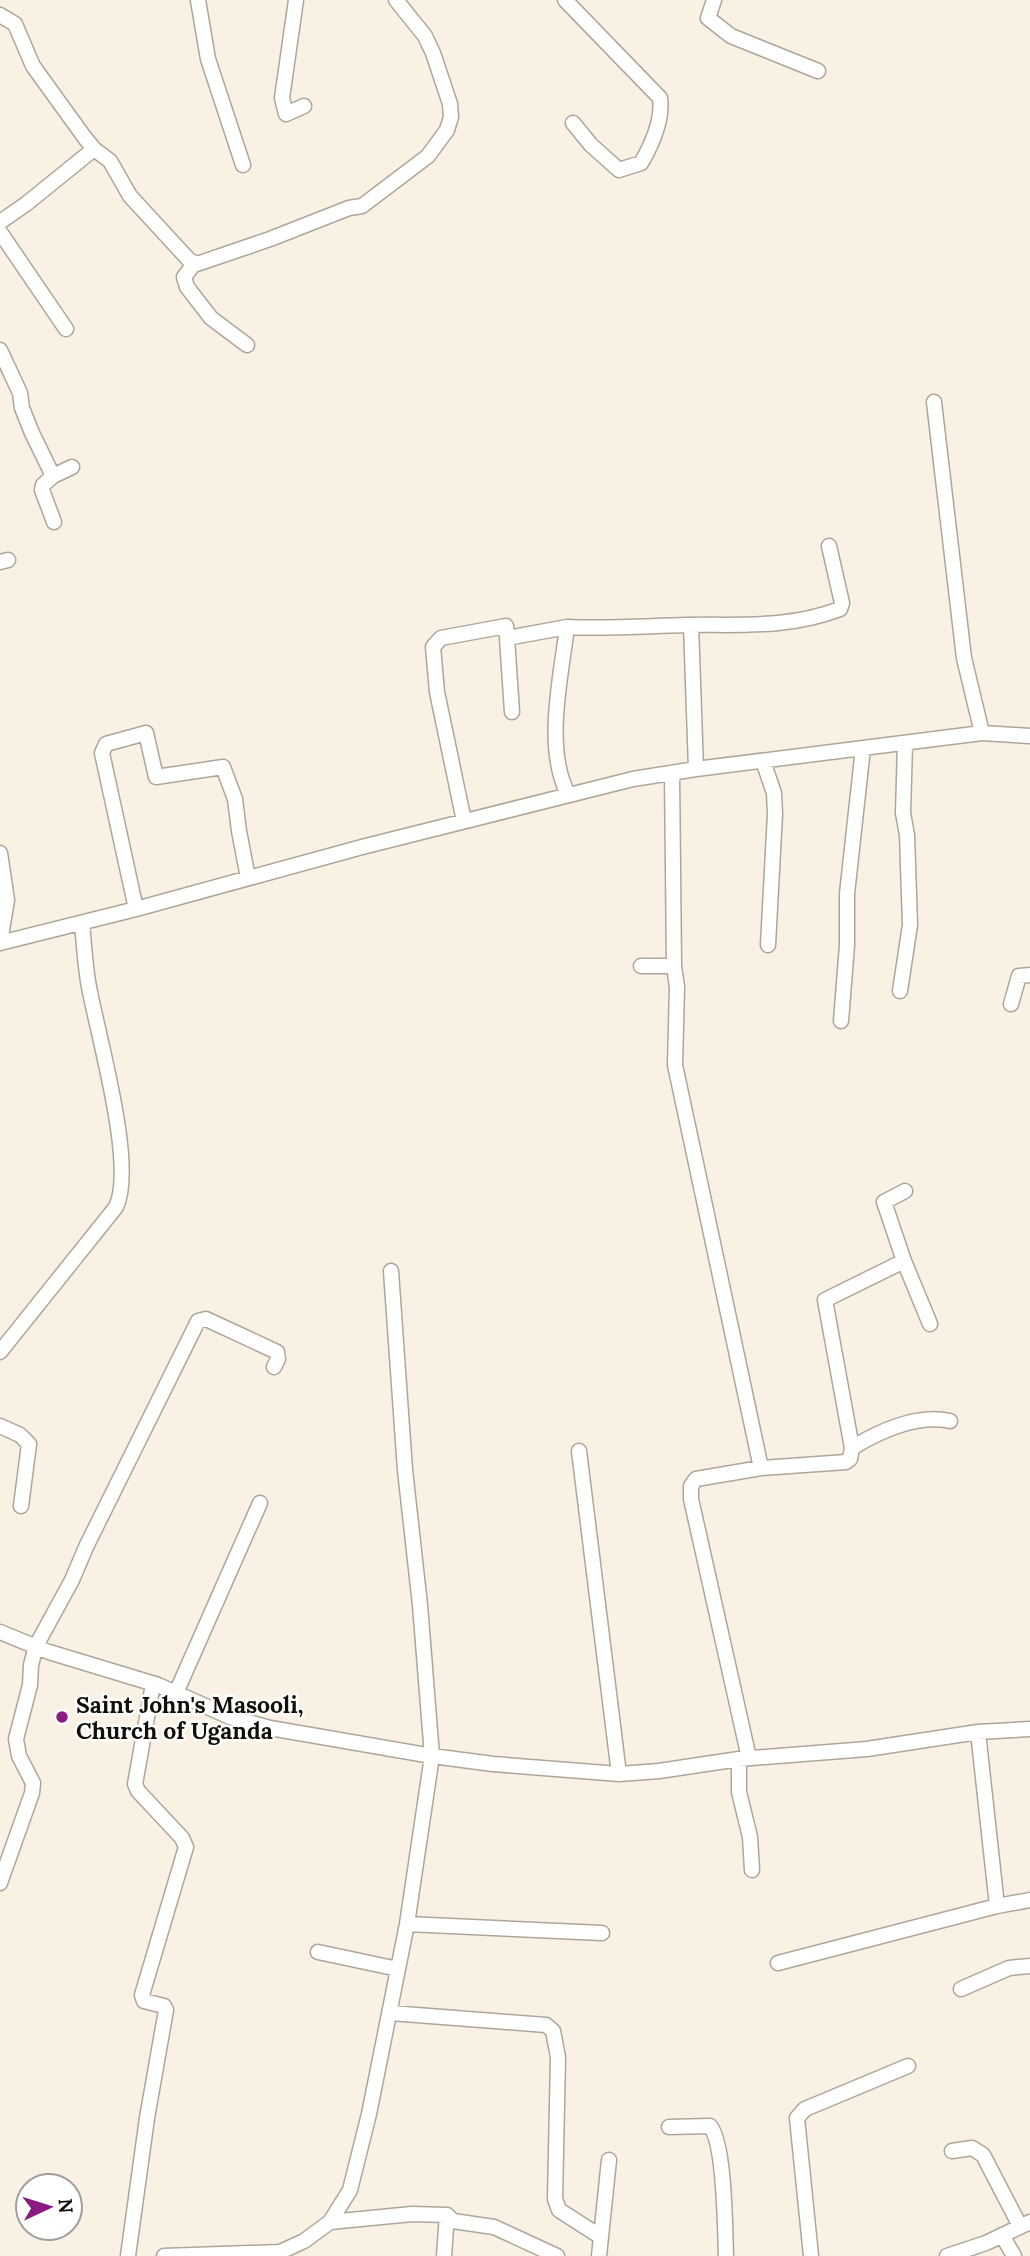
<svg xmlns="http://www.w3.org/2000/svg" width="1030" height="2256" viewBox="0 0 1030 2256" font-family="Lora,serif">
<rect width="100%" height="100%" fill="#f9f1e4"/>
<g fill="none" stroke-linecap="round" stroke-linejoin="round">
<g stroke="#aea69a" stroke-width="17">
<path id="minor" d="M198,0l10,59 35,106
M296,0l-14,98 4,16 18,-8
M565,0l95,98c3,21 -8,47 -19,65l-22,7 -28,-25 -18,-22
M714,0l-6,18 23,18 87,35
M0,15l15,9 18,42 52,72 9,11 16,12 20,35 59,64 8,4 73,-25 79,-31 13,-2 66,-50 19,-26 4,-13 -1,-13 -17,-51 -8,-17 -29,-36
M0,222l26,-18 68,-55
M0,232l66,97
M194,264l-10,13 3,10 24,31 36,27
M0,350l20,43 2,15 10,25 21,43
M934,402l30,256 18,75
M54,522l-12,-32 1,-5 10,-9 19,-9
M0,562l8,-2
M691,625l5,144
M512,712l-5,-74 60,-11
M763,761l11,32 1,21 -7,131
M672,773l2,193 3,21 -2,78 86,403
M568,794c-24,-46 -7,-117 -1,-167 40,2 79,-1 119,-2 54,-1 101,4 154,-16l2,-6 -13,-57
M464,821l-27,-129 -4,-45 8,-9 65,-12 1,12
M0,853l7,47 -7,42
M136,909l-34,-156 4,-9 40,-11 10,44 67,-10 12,32 4,32 9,47
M0,943l136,-34 226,-62 271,-68 63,-10 286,-36 48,3
M641,966h33
M900,991l10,-66 -3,-90 -4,-22 2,-69
M1011,1004l8,-28 11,-1
M841,1021l6,-76v-51l16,-146
M905,1191l-21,11 20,59 26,63
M0,1352l116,-145c20,-41 -18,-171 -27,-220 -4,-21 -5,-43 -7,-64
M0,1426l20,9 9,9 -8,62
M852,1448c27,-17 65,-34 98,-27
M579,1451l40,323
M0,1632l49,20 109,33 72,32 40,11 162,28 61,8 126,10 40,-3 80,-12 128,-10 111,-17 52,-3
M176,1693l84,-190
M978,1732l19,174
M749,1758l-58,-259v-13l5,-7 65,-11 85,-6 4,-3 2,-11 -27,-148 79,-39
M739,1759v33l11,45 2,33
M0,1883l32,-90 1,-10 -14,-27 -3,-17 14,-54 1,-20 5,-19 36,-66 14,-33 112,-226 8,-2 71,33 1,7 -4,8
M407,1924l195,9
M318,1952l80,17
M778,1963l219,-57 33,-6
M961,1989l48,-21 21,-2
M391,2013l155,12 7,6 5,26 -3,142 4,11 42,27
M669,2127l41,-1c15,17 15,105 16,130
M952,2151l20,-3 11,7 37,71
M330,2222l82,-8 35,1 6,6 41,6 63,29
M1002,2235l12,21
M128,2256l19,-138 19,-108 -2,-4 -20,-5 -2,-6 44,-148 -4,-9 -44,-47 -3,-7 18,-100
M164,2256l116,-4 24,-11 26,-19 20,-32 19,-76 38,-190 25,-168 -12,-151 -15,-135 -14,-199
M444,2256l3,-41
M599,2256l10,-96
M811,2256l-14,-138 8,-9 103,-43
M947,2256l39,-13 44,-21"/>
</g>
<use href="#minor" stroke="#fff" stroke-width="14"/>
</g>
<circle fill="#8a1c80" stroke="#fff" stroke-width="2.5" cx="62" cy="1717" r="7"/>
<g text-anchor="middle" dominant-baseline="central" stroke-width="5" stroke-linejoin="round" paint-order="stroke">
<g font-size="23" font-weight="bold" fill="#120f0b" stroke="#fff" text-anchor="start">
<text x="76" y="1704">Saint John's Masooli,<tspan x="76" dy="26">Church of Uganda</tspan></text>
</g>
</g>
<g transform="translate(49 2207) rotate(86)"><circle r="33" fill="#ffffff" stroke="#a09f9d" stroke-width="2"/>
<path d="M0-5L12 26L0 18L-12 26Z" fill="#8a1c80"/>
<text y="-10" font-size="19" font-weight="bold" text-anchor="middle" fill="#120f0b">N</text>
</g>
</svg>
